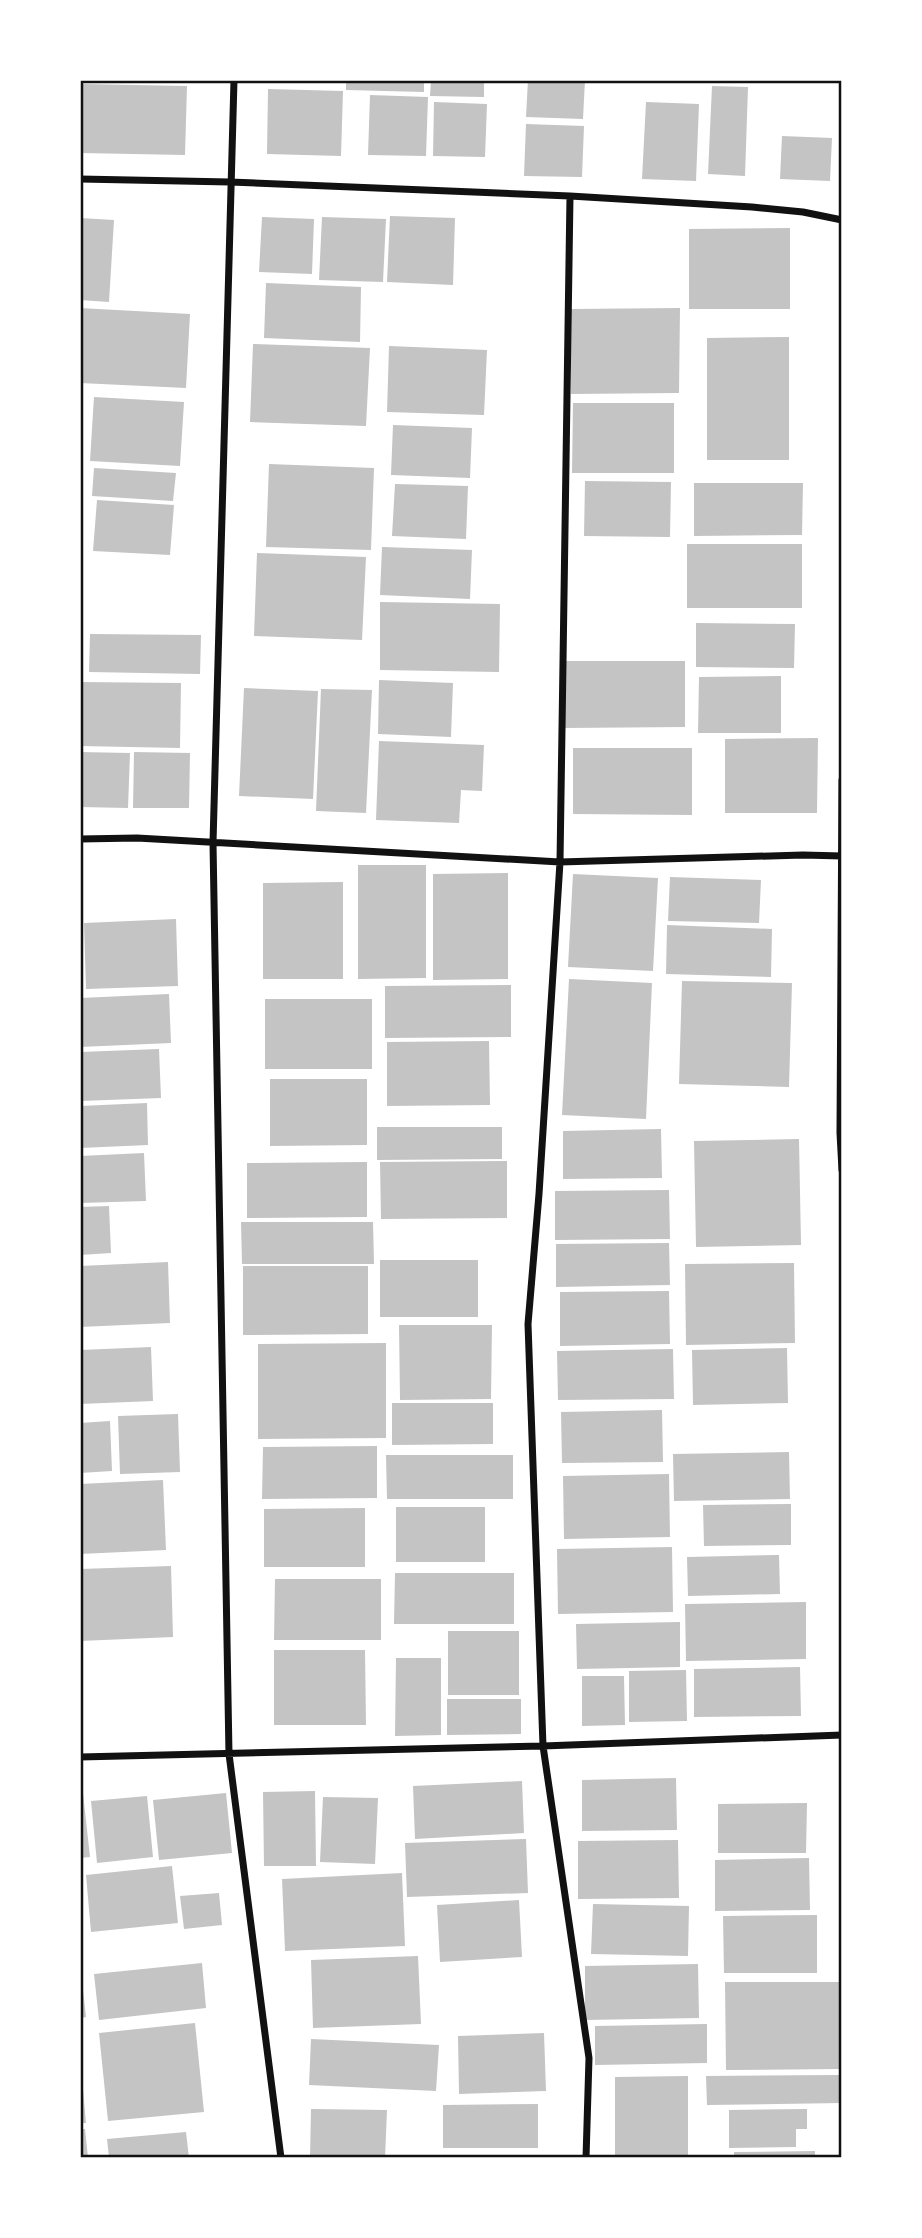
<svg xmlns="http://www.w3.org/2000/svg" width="922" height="2238" viewBox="0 0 922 2238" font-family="Arial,sans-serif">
<rect width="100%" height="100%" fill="#fff"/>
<path fill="#c4c4c4" d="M346,80h78v12l-78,-2z
M431,80h53v17l-54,-1z
M528,80h57l-2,39 -57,-2z
M83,84l104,2 -2,69 -104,-2z
M712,86l36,1 -3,89 -37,-2z
M268,89l75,2 -2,65 -74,-2z
M370,95l58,2 -2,59 -58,-1z
M434,102l53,2 -2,53 -52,-1z
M646,102l53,2 -3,77 -54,-2z
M526,124l58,2 -2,51 -58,-1z
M782,136l50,2 -2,43 -50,-2z
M390,216l65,2 -2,67 -66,-3z
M262,217l52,2 -2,55 -53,-2z
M322,217l64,2 -3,63 -64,-2z
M80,218l34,2 -5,82 -29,-2z
M790,228v81h-101v-80z
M266,283l95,4 -1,55 -96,-4z
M80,308l110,6 -4,74 -106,-5z
M680,308l-1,85 -108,1v-85z
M789,337v123h-82v-122z
M253,344l117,4 -4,78 -116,-4z
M389,346l98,4 -3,65 -97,-3z
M94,397l90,5 -4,64 -90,-5z
M573,403h101v70h-102z
M393,425l79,3 -2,50 -79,-3z
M269,464l105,4 -3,82 -105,-3z
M94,468l82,5 -3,28 -81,-5z
M585,481l86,1 -1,55 -86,-1z
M694,483h109l-1,52 -108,1z
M395,484l73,2 -2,53 -74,-3z
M97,500l77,5 -4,50 -77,-4z
M687,544h115v64h-115z
M382,547l90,3 -2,49 -90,-4z
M257,553l109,4 -4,83 -108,-4z
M380,602l120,2 -1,68 -119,-2z
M696,623l99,1 -1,44 -98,-1z
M90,634l111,1 -1,39 -111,-2z
M564,661h121v66l-121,1z
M781,676v57h-83l1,-56z
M379,680l74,3 -2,54 -73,-3z
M80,682l101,1 -1,65 -100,-2z
M244,688l74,3 -5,108 -74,-3z
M321,689l51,1 -6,123 -50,-2z
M818,738l-1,75h-92v-74z
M379,741l105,4 -2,46 -21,-1 -2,33 -83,-3z
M573,748h119v67l-119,-1z
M80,752l50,1 -2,55 -48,-1z
M134,752l56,1 -1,55h-56z
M358,865h68v113l-68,1z
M508,873v106l-75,1v-106z
M573,874l85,4 -5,93 -85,-4z
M670,877l91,3 -2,43 -91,-2z
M343,882v97h-80v-96z
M176,919l2,67 -92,3 -2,-66z
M667,925l105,4 -1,48 -105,-3z
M569,979l83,4 -6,136 -84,-4z
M682,981l110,2 -3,104 -110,-3z
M511,985v52l-126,1v-52z
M169,994l2,49 -91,4v-49z
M265,999h107v70h-107z
M489,1041l1,64 -103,1v-64z
M159,1049l2,49 -81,3v-49z
M270,1079h97v66l-97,1z
M147,1103l1,42 -68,3v-42z
M377,1127h125v32l-125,1z
M661,1129l1,49 -99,1v-48z
M799,1139l2,106 -105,2 -2,-106z
M144,1153l2,48 -66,2v-47z
M507,1161v57l-126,1 -1,-57z
M367,1162v55l-120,1v-55z
M669,1190l1,49 -115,1v-49z
M109,1206l2,47 -31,2v-48z
M241,1222h132l1,42h-132z
M669,1243l1,42 -114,2v-43z
M380,1260h98v57h-98z
M168,1262l2,61 -90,4v-61z
M794,1263l1,80 -109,2 -1,-81z
M243,1266h125v68l-125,1z
M669,1291l1,53 -110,2v-54z
M399,1325h93l-1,74 -91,1z
M386,1343v95l-128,1v-95z
M151,1347l2,54 -73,3v-54z
M787,1348l1,55 -95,2 -1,-55z
M673,1349l1,50 -116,1 -1,-49z
M392,1403h101v41l-101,1z
M662,1410l1,52 -101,1 -1,-51z
M178,1414l2,58 -60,2 -2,-58z
M110,1421l2,50 -32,2v-50z
M377,1446v52l-115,1 1,-52z
M789,1452l1,47 -116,2 -1,-47z
M386,1455h127v44h-126z
M669,1474l1,63 -106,2 -1,-63z
M163,1480l3,70 -86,4v-70z
M791,1504v41l-87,1 -1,-41z
M396,1507h89v55h-89z
M365,1508v59h-101v-58z
M672,1547l1,65 -115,2 -1,-65z
M779,1555l1,39 -92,2 -1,-39z
M171,1566l2,71 -93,4v-72z
M395,1573h119v51h-120z
M275,1579h106v61h-107z
M806,1602v57l-120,2 -1,-57z
M680,1622v45l-103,2 -1,-45z
M448,1631h71v64h-71z
M274,1650h91l1,75h-92z
M396,1658h45v77l-46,1z
M800,1667l1,49 -107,1v-48z
M686,1670l1,51 -58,1v-51z
M582,1676h42l1,49 -43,1z
M447,1699h74v35l-74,1z
M676,1778l1,52 -95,1v-51z
M522,1781l2,52 -109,6 -2,-53z
M315,1791l1,75h-52l-1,-74z
M80,1793h3l7,64 -10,1z
M226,1793l6,60 -73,7 -6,-60z
M147,1796l6,61 -56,6 -6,-62z
M323,1797l55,1 -3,66 -55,-2z
M807,1803l-1,50h-88v-49z
M526,1839l2,54 -121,4 -2,-54z
M678,1840l1,58 -101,1v-58z
M809,1858l1,52 -95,1v-51z
M172,1866l6,57 -87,9 -5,-57z
M402,1873l3,73 -120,5 -3,-72z
M219,1893l3,32 -38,4 -4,-33z
M519,1900l3,57 -82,5 -3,-57z
M593,1904l96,2 -1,50 -97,-2z
M817,1915v58h-93l-1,-57z
M418,1956l3,68 -108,4 -2,-68z
M202,1963l4,45 -107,12 -5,-46z
M698,1964l1,54 -114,2v-54z
M82,1981l4,36 -6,1v-36z
M725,1982h114v87l-113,1z
M195,2023l9,89 -96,9 -9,-88z
M707,2024v39l-112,2v-39z
M544,2033l2,58 -87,3 -1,-58z
M311,2039l128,6 -3,46 -127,-6z
M842,2075v28l-135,2 -1,-29z
M688,2076v82h-73v-81z
M83,2089l3,34h-6v-33z
M538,2104v44h-95v-43z
M311,2109l76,1 -2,48h-75z
M807,2109v20h-11v18l-67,1v-38z
M80,2129h5l3,29h-8z
M186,2132l3,26h-80l-2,-19z
M815,2151v7h-81v-6z"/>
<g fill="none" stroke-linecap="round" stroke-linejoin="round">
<path stroke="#111" stroke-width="7" d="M234,80l-21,763 16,911 52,404
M80,179l150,3 340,14 182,11 51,5 39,8
M570,196l-10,666 -21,332 -11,130 15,422 46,312 -3,100
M842,780l-2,353 2,37
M80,839l57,-1 423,24 243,-7 39,1
M80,1757l463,-11 299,-11"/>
</g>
<rect width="922" height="2238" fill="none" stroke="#ffffff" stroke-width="164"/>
<rect x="82" y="82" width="758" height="2074" fill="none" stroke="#111" stroke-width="2.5"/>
</svg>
